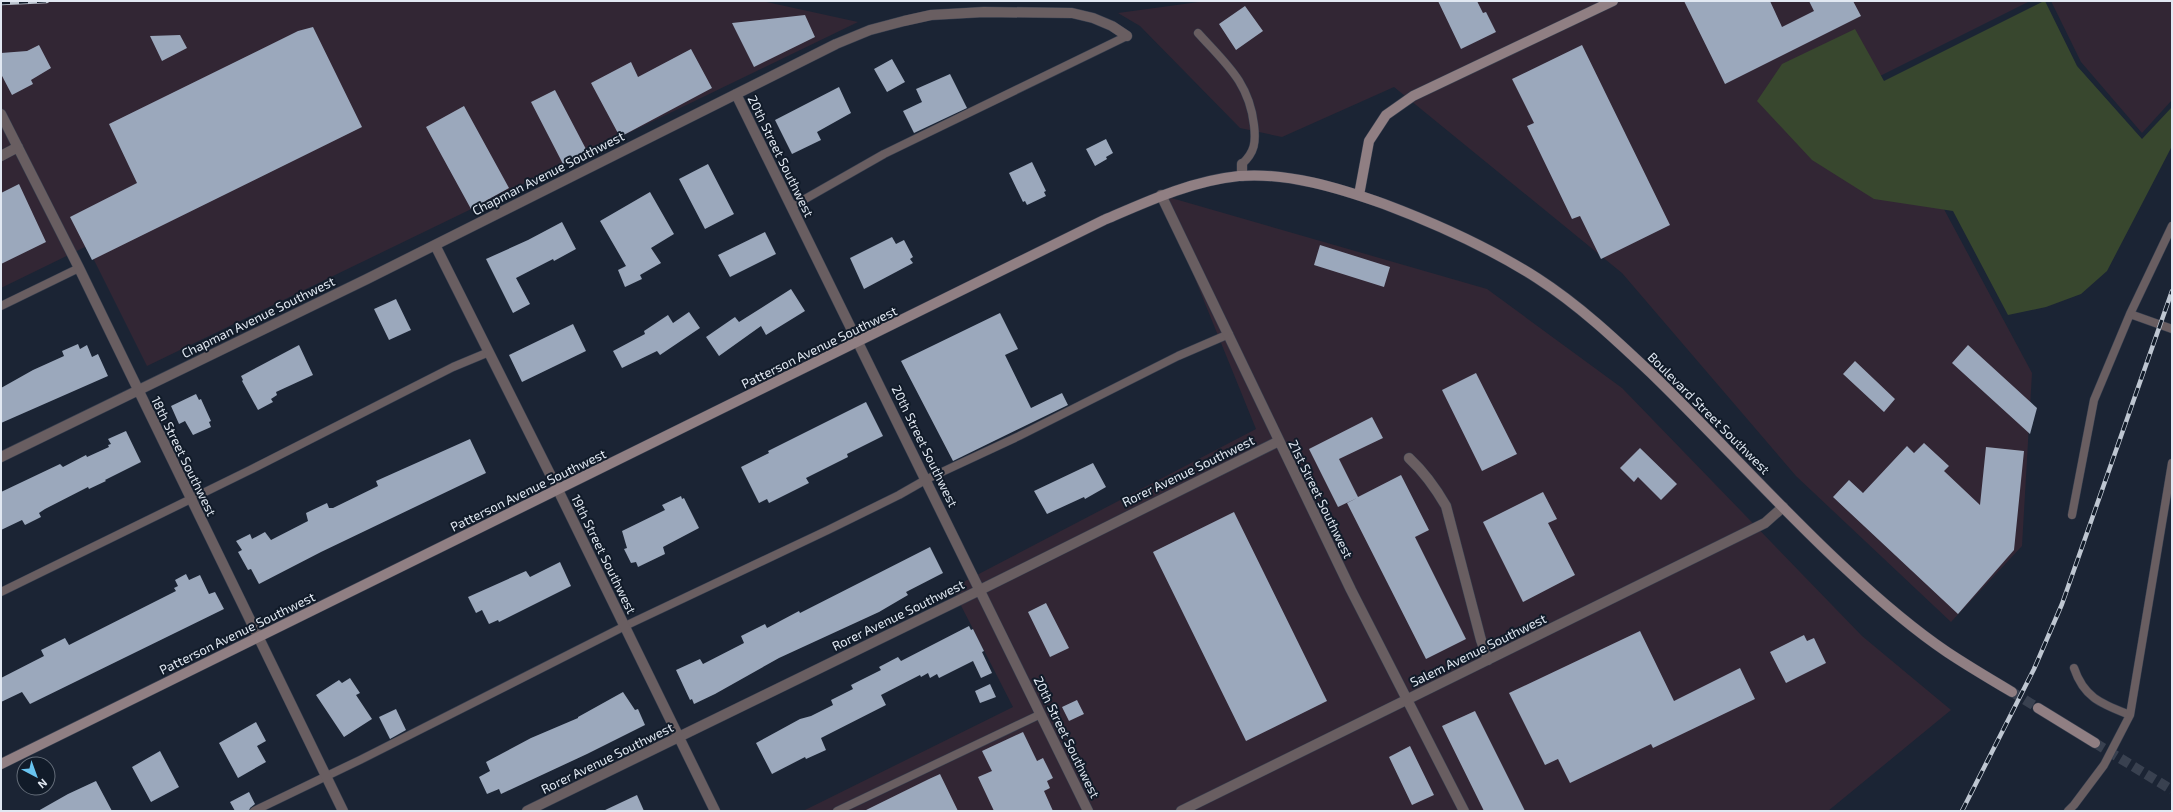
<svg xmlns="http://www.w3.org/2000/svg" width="2173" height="812" viewBox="0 0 2173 812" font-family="'Exo 2',sans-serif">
<rect width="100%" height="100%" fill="#1b2434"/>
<path fill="#322634" d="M1,1h761l96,21 -711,344 -60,-120 -86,42z
M1206,1h824l-156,78 158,294 -10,173 -71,76 -155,-146 -174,-203 -228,-186 -112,50 -42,-9 -100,-102 -22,-13z
M2051,1h121v99l-30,33 -61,-71z
M1161,195l326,94 135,99 240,248 89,74 -123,101h-1025l210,-104 -61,-119 304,-159z"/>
<path fill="#38472e" d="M2044,1h1l32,65 65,73 30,-32v39l-65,125 -26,23 -35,13 -38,8 -55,-104 -79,-12 -62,-39 -55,-59 25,-37 73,-35 29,52z"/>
<path fill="#9ba8bc" d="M1438,1h39l6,12 3,-1 10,20 -35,17z
M1684,1h86l12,26 32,-16 -5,-10h44l8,15 -136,68z
M1245,6l18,25 -27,19 -17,-26z
M805,15l10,22 -61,30 -22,-44z
M313,27l49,100 -270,133 -22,-43 67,-34 -28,-59 189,-93z
M180,35l7,13 -25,13 -12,-25z
M39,45l12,23 -20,12 2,4 -21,11 -11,-21v-21l26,-2z
M1582,45l88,180 -69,34 -21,-43 -8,3 -45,-93 7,-3 -22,-44z
M691,49l21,39 -92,49 -29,-54 40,-21 7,15z
M892,59l13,23 -18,10 -13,-23z
M950,74l17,34 -53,25 -11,-22 19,-9 -6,-13z
M839,87l12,26 -34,19 4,8 -29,14 -17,-34z
M555,90l32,61 -24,13 -32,-62z
M464,106l45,82 -38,21 -45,-82z
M1106,139l7,14 -7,4 1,2 -12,7 -9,-17z
M1032,162l14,29 -2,1 2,4 -19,9 -2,-4 -2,1 -14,-29z
M708,164l26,50 -29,15 -26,-50z
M19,184l27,58 -45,22v-71z
M650,192l24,42 -23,14 10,15 -21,12 2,4 -17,8 -7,-17 8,-4 -26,-45z
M562,222l14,27 -22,12 -1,-2 -37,19 14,26 -17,9 -27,-54 42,-19z
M765,232l11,22 -46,23 -12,-22z
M892,237l4,7 8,-4 9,17 -3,2 3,4 -49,26 -14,-31z
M1320,245l70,22 -6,20 -70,-22z
M791,289l14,22 -39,24 -5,-9 -42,30 -13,-19 29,-20 4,5z
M396,299l15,31 -22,10 -15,-31z
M689,312l11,16 -40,27 -3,-4 -35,17 -9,-17 32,-17 -1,-3 24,-16 5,8z
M1000,313l18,36 -13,6 26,53 31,-15 6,12 -115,56 -52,-100z
M573,324l13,27 -64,31 -13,-27z
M78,344l2,5 7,-4 5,12 6,-3 10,22 -107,47v-35l32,-18 31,-14 -2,-5z
M299,345l14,30 -37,17 1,3 -6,4 2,3 -15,8 -16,-29 1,-1 -2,-4z
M1968,345l69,63 -7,26 -78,-71z
M1855,361l40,38 -11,13 -41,-38z
M1476,373l41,81 -35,17 -40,-81z
M196,394l3,6 2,-1 10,22 -2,1 2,5 -18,8 -8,-14 -6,3 -8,-18z
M866,402l17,34 -36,18 1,3 -42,21 3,5 -40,20 -2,-4 -8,4 -18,-36 28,-14 -1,-2z
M1372,417l11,21 -44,21 19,38 43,-22 28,55 -14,7 51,102 -40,20 -79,-156 10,-5 -19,9 -29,-58z
M126,431l15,31 -36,18 1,1 -17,8 -1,-2 -43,22 -6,4 2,4 -16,8 -3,-5 -21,10v-38l59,-28 3,3 23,-12 1,2 22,-10 -1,-2 3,-1 -3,-5z
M470,439l16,34 -165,79 -62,32 -8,-15 -3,1 -10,-18 4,-2 -6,-9 14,-7 2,5 13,-7 6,8 37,-19 -2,-8 21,-10 2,5h4l45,-22 -2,-5z
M1924,443l25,23 -5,5 36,34 6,-58 38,4 -10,99 -56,64 -125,-117 16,-17 14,13 44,-47 7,7z
M1640,448l37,36 -16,16 -23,-23 -4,5 -14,-14z
M1093,463l13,24 -21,12 -1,-2 -37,17 -13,-23z
M1543,492l14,27 -9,4 27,52 -52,27 -40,-80z
M681,496l1,3 2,-1 15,30 -36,19 2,7 -27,13 -2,-5 -5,1 -7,-14 3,-1 -5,-17 43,-21 -3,-5z
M1234,512l93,189 -81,40 -93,-189z
M930,547l13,26 -37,19 2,3 -29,17 -100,46 -64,36 -21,10 -2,-5 -2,1 -14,-30 24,-11 3,5 41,-21 -3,-7 24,-12 2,4 32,-17 1,2z
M560,562l11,24 -72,36 -1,-2 -9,4 -7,-14 -6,3 -8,-16 58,-26 4,6z
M186,574l3,6 11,-5 9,19 6,-2 9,17 -194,95 -8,-12 -21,10v-24l43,-22 -3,-6 24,-12 4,7 107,-54 -2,-3 4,-2 -3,-6z
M1046,603l23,45 -19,9 -22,-45z
M969,626l2,4 2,-1 11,22 -2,1 10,21 -11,5 -8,-17 -34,17 -2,-4 -7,4 -2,-5 -7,4 -1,-2 -39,20 5,10 -65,33 5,12 -20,9 -1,-2 -33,17 -16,-31 44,-24 11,-3 22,-11 -2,-5 22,-11 -2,-4 30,-15 -2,-3 19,-10 3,4z
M1640,631l34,70 66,-33 15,31 -102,49 -2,-4 -81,39 -12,-24 -13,6 -36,-72z
M1804,635l3,6 7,-3 12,25 -40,20 -16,-31z
M350,678l10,15 -4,2 16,24 -28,18 -28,-42 23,-15 3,3z
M990,684l6,13 -16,6 -5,-12z
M623,692l12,18 3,-1 7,16 -58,29 -86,40 -2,-5 -12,5 -8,-17 11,-6 -4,-9 45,-24 47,-20v-1z
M1077,700l7,14 -15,7 -7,-14z
M396,709l10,21 -16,9 -11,-22z
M1475,711l50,100h-41l-42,-85z
M256,722l10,19 -9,5 9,16 -28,16 -19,-35z
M1023,732l14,29 6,-3 10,20 -6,3 3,7 -6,3 9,20h-59l-16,-34 14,-6 -10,-20z
M1410,746l24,49 -22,10 -23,-48z
M160,751l19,36 -28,15 -19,-35z
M940,774l18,37h-94l65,-32z
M96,781l16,30h-74l30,-17z
M249,792l6,12 -5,4 -1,3h-14l-5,-9z
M637,795l7,16h-41z"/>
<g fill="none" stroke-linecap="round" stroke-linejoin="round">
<path stroke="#394150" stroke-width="10" stroke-dasharray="10 5" stroke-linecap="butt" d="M2012,692l26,16
M2095,743l77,47"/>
<g stroke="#373f4f" stroke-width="9">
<path id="lane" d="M1198,33c28,31 51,49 56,92 2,17 1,27 -12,39
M791,207l93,-53 243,-118
M1,306l78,-38
M2130,314l42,15
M2072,515l22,-115 36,-86 42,-88
M1,592l249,-122 203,-103 36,-15
M2074,668c10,30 28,36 56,47
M254,811l106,-51 265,-134 203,-96 71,-35 28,-16 92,-43 159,-80 51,-22
M837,811l204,-97
M2068,811l6,-6 30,-40 26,-50 42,-252"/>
</g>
<g stroke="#373f4f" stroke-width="11">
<path id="street" d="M736,94l352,717
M1,114l78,154 264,543
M1,156l17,-9
M1242,164v12
M1161,195l190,395 113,221
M435,245l123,245 157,321
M1,457l366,-178 469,-235 34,-14 34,-9 27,-6 53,-3 88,1 21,5 19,8 15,10
M1409,458c15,14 26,29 37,48l35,134 7,20
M527,811l453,-221 299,-149
M1181,811l584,-288 18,-16"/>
</g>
<g stroke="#373f4f" stroke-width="11">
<path id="secondary" d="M1359,195l10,-54 17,-26 27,-19 200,-95
M2038,708l57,35
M1,764l1103,-544c44,-19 87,-39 135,-44 48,-4 100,12 145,28 53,20 106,44 153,74 42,27 78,61 114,95 66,64 127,133 194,195 32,30 65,59 102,84 21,14 43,27 65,40"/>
</g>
<use href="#lane" stroke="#695e61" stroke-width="8"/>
<use href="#street" stroke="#695e61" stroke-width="10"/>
<use href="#secondary" stroke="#907f83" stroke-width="10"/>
<g stroke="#bec6d1" stroke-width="4.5">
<path id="rail" d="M1,3l46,-2
M1962,811l72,-142 28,-65 110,-313"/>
</g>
<use href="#rail" stroke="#111b29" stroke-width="3" stroke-dasharray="9" stroke-linecap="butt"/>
</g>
<g text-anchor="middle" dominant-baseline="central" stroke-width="4" stroke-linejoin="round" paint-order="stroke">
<g font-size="13" fill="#e1e8f2" stroke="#111b29">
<text transform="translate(781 156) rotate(64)">20th Street Southwest</text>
<text transform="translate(548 173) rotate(-27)">Chapman Avenue Southwest</text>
<text transform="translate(258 317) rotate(-26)">Chapman Avenue Southwest</text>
<text transform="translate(819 347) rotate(-26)">Patterson Avenue Southwest</text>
<text transform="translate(1709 413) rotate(45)">Boulevard Street Southwest</text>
<text transform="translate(925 446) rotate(64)">20th Street Southwest</text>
<text transform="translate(184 456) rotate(64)">18th Street Southwest</text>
<text transform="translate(1188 471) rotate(-26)">Rorer Avenue Southwest</text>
<text transform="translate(528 490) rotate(-26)">Patterson Avenue Southwest</text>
<text transform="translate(1321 499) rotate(64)">21st Street Southwest</text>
<text transform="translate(604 554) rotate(64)">19th Street Southwest</text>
<text transform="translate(898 615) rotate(-26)">Rorer Avenue Southwest</text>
<text transform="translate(237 633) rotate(-26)">Patterson Avenue Southwest</text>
<text transform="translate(1478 650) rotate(-26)">Salem Avenue Southwest</text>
<text transform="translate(1067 737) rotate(64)">20th Street Southwest</text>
<text transform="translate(607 758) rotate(-26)">Rorer Avenue Southwest</text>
</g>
</g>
<rect width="2173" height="812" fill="none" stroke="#e1e8f2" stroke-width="4"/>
<g transform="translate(36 776) rotate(139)"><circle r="19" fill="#111b29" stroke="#646d79"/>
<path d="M0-3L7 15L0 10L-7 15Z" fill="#68c4f0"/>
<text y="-6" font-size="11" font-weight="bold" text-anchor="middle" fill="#e1e8f2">N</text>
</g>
</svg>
